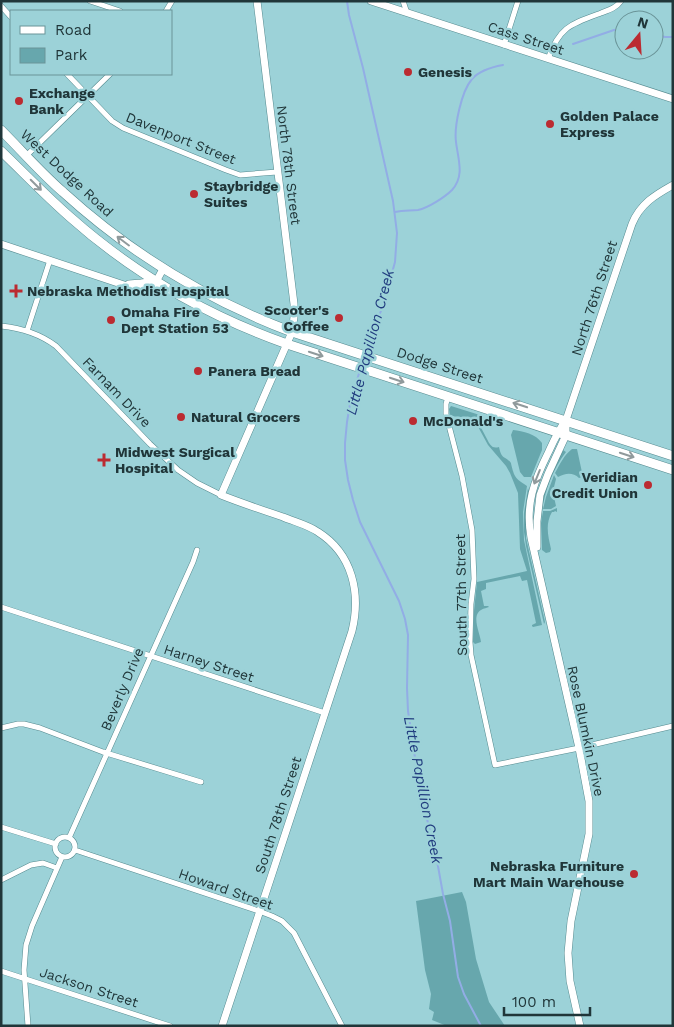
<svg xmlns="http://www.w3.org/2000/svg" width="674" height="1027" viewBox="0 0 674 1027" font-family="'Work Sans',sans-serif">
<rect width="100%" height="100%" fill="#9cd2d8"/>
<path fill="#67a7ad" d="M451,406l32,10 -1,3 -4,3 9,17c3,6 5,10 12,8 3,14 6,8 12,16 0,1 2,8 2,8 2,8 7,10 14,15l-4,26 1,28 18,85 -9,2 -1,-1v-1l4,-2 -9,-43 -5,1 -2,-5 -34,7v6l-5,2 3,15h4l1,1c-2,1 -5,1 -8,3 -10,6 -1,23 0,32l-6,2 -2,-2 1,-31 3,-29 50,-11 -7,-22 -2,-56 -8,-20 -4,-7 -18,-21 -12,-22 -5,-5 -21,-2 -1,-7z
M513,430c10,1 23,4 29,13v7l-11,27h-7l-4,-5 -9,-37z
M572,449h5l6,28 -4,1c-6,-6 -14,-5 -21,-1l-3,-4c5,-9 9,-18 17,-24z
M563,450l3,2c-21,28 -28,63 -25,97l-3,-12 4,-37 7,-21z
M554,475l2,4 -2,8 -2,1 4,18 -5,3h-8l3,-12z
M528,488l1,3 -3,21v26l19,84 -1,2 -18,-78 -2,-14v-19z
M557,508v4l-2,-1 -1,1h-2c-7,12 -4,24 -1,37l-1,3 -4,1 -4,-3 -1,-27 2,-12h7z
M462,892l4,10 10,57 13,43 16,24h-58l-15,-6 2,-8 -5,-3 2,-15 -6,-24 -9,-69z"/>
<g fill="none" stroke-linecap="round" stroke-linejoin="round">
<path stroke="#92ade5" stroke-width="2" d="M347,1l2,14 14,53 30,133 4,32 -2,29 -11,40 -18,52
M654,34l11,3h8
M573,44l41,-14 10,-1
M395,212c9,-2 15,-1 23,-2 10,-2 27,-13 34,-20 13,-14 6,-31 4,-48 -2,-15 5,-50 16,-63 8,-9 20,-12 31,-14
M360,370l-10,34 -3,18 -2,21v17l3,20 5,20 7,22 39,79 6,18 3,16 -1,53 1,23 12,80 16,64 7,39 7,27 8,56 6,17 17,32"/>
<g stroke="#558a8f" stroke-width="6">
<path id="street" d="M90,1l30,10
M403,1l4,12
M1,6l10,11
M166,11l6,-10
M504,45l14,-44
M548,59c11,-32 23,-35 53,-46 8,-3 15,-5 20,-12
M67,74l45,47 11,7 103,42 14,5 37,-3
M26,156l84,-82
M1,326c20,2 39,8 55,20l94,98 28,26 19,13 24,12
M27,331l23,-71
M448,397l-2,7v10l16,62 10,54 2,49 -3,25 -1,38 1,13 24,110 84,-17 94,-22
M1,607l324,106
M1,728l17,-4h6l16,4 63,24 98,30
M1,827l55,17
M55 847a10 10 0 1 1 20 0a10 10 0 1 1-20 0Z
M69,838l124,-276 4,-12
M75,850l184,61 13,5 10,5 12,12 48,93
M1,880l30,-15 12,-2 14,5
M1,971l169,55
M28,1026l-4,-56 2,-25 6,-19 30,-69"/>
</g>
<g stroke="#558a8f" stroke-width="8">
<path id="secondary" d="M371,1l302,98
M1,244l138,46c16,-1 17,-9 24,-21
M129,284l12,-1 15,-2
M566,420c-7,9 -12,20 -17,31 -15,30 -24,53 -18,87l48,210 10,53v33l-18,87 -3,32 2,28 10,45
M537,547v-26l3,-26 8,-21 18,-39v-15l66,-196c8,-20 23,-29 41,-39
M222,1026l130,-395c9,-37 1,-77 -34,-99 -10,-7 -23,-10 -35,-15 -21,-7 -42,-14 -62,-22l71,-163 2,-15v-13l-37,-303"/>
</g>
<g stroke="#558a8f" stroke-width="10">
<path id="highway" d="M1,130c21,21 40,43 62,62 67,61 144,108 229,140l381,124
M1,151c23,22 45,45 69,66 63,56 138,99 217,127l386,126"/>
</g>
<use href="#street" stroke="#fff" stroke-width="5"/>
<use href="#secondary" stroke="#fff" stroke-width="7"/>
<use href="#highway" stroke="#fff" stroke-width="9"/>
</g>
<defs><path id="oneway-shaft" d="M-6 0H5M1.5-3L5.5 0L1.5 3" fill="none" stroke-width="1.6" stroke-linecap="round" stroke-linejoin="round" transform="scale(1.25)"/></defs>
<g stroke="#909a9c">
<use href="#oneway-shaft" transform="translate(36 185) rotate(45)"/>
<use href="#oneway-shaft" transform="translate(123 241) rotate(-143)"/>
<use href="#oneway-shaft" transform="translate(316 354) rotate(18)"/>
<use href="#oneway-shaft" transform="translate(397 380) rotate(18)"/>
<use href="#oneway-shaft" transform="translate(520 405) rotate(-162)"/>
<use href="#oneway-shaft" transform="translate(627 455) rotate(18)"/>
<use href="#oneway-shaft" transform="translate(537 477) rotate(112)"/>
</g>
<g fill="#bb2b31" stroke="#9cd2d8" stroke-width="2">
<circle cx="408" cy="72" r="5"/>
<circle cx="19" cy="101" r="5"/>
<circle cx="550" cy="124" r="5"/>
<circle cx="194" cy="194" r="5"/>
<path d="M13.5 283.5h5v5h5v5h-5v5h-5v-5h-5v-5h5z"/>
<circle cx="339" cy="318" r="5"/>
<circle cx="111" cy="320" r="5"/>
<circle cx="198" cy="371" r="5"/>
<circle cx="181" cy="417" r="5"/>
<circle cx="413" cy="421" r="5"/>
<path d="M101.5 452.5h5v5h5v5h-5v5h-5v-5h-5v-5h5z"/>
<circle cx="648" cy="485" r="5"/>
<circle cx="634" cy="874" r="5"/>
</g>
<g text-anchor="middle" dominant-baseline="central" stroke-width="5" stroke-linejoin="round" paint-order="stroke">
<g font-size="14" fill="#203639" stroke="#9cd2d8">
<text transform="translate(526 38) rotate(18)">Cass Street</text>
<text transform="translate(181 138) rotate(22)">Davenport Street</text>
<text transform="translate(289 165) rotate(83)">North 78th Street</text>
<text transform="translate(67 173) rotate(43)">West Dodge Road</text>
<text transform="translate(594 298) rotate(-72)">North 76th Street</text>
<text transform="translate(440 365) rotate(18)">Dodge Street</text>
<text transform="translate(117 392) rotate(46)">Farnam Drive</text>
<text transform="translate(461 595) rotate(-91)">South 77th Street</text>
<text transform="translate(209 663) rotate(18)">Harney Street</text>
<text transform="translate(122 689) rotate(-67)">Beverly Drive</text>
<text transform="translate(586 731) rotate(78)">Rose Blumkin Drive</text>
<text transform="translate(278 815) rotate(-72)">South 78th Street</text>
<text transform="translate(226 889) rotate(19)">Howard Street</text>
<text transform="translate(89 987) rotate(18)">Jackson Street</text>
</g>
<g font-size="14" font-weight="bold" fill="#203639" stroke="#9cd2d8" text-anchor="start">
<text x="418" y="72">Genesis</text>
<text x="29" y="93">Exchange<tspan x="29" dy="16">Bank</tspan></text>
<text x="560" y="116">Golden Palace<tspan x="560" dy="16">Express</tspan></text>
<text x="204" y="186">Staybridge<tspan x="204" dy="16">Suites</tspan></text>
<text x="27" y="291">Nebraska Methodist Hospital</text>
<text x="329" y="310" text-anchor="end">Scooter's<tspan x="329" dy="16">Coffee</tspan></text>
<text x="121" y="312">Omaha Fire<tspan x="121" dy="16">Dept Station 53</tspan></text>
<text x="208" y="371">Panera Bread</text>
<text x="191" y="417">Natural Grocers</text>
<text x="423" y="421">McDonald's</text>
<text x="115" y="452">Midwest Surgical<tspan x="115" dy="16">Hospital</tspan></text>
<text x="638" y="477" text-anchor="end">Veridian<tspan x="638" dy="16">Credit Union</tspan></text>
<text x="624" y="866" text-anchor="end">Nebraska Furniture<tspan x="624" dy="16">Mart Main Warehouse</tspan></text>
</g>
<g font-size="15" font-style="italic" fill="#213d7f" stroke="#9cd2d8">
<text transform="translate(370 342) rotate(-75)">Little Papillion Creek</text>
<text transform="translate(423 790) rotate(79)">Little Papillion Creek</text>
</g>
</g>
<rect width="674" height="1027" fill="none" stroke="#203639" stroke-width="5"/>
<rect x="10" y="10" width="162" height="65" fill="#9cd2d8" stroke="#6a9498"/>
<rect x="20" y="26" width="25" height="8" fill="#ffffff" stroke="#6a9498"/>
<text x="55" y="35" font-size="15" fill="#203639">Road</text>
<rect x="20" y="48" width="25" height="15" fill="#67a7ad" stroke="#6a9498"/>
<text x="55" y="60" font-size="15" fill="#203639">Park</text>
<g transform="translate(639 35) rotate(18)"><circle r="24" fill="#9cd2d8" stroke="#6a9498"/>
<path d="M0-4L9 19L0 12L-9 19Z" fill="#bb2b31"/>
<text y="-8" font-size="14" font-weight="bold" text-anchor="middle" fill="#203639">N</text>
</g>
<path d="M504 1007v8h86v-8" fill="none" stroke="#203639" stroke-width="2.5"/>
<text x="512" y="1007" font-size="15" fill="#203639" stroke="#9cd2d8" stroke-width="4" paint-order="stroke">100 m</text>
</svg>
